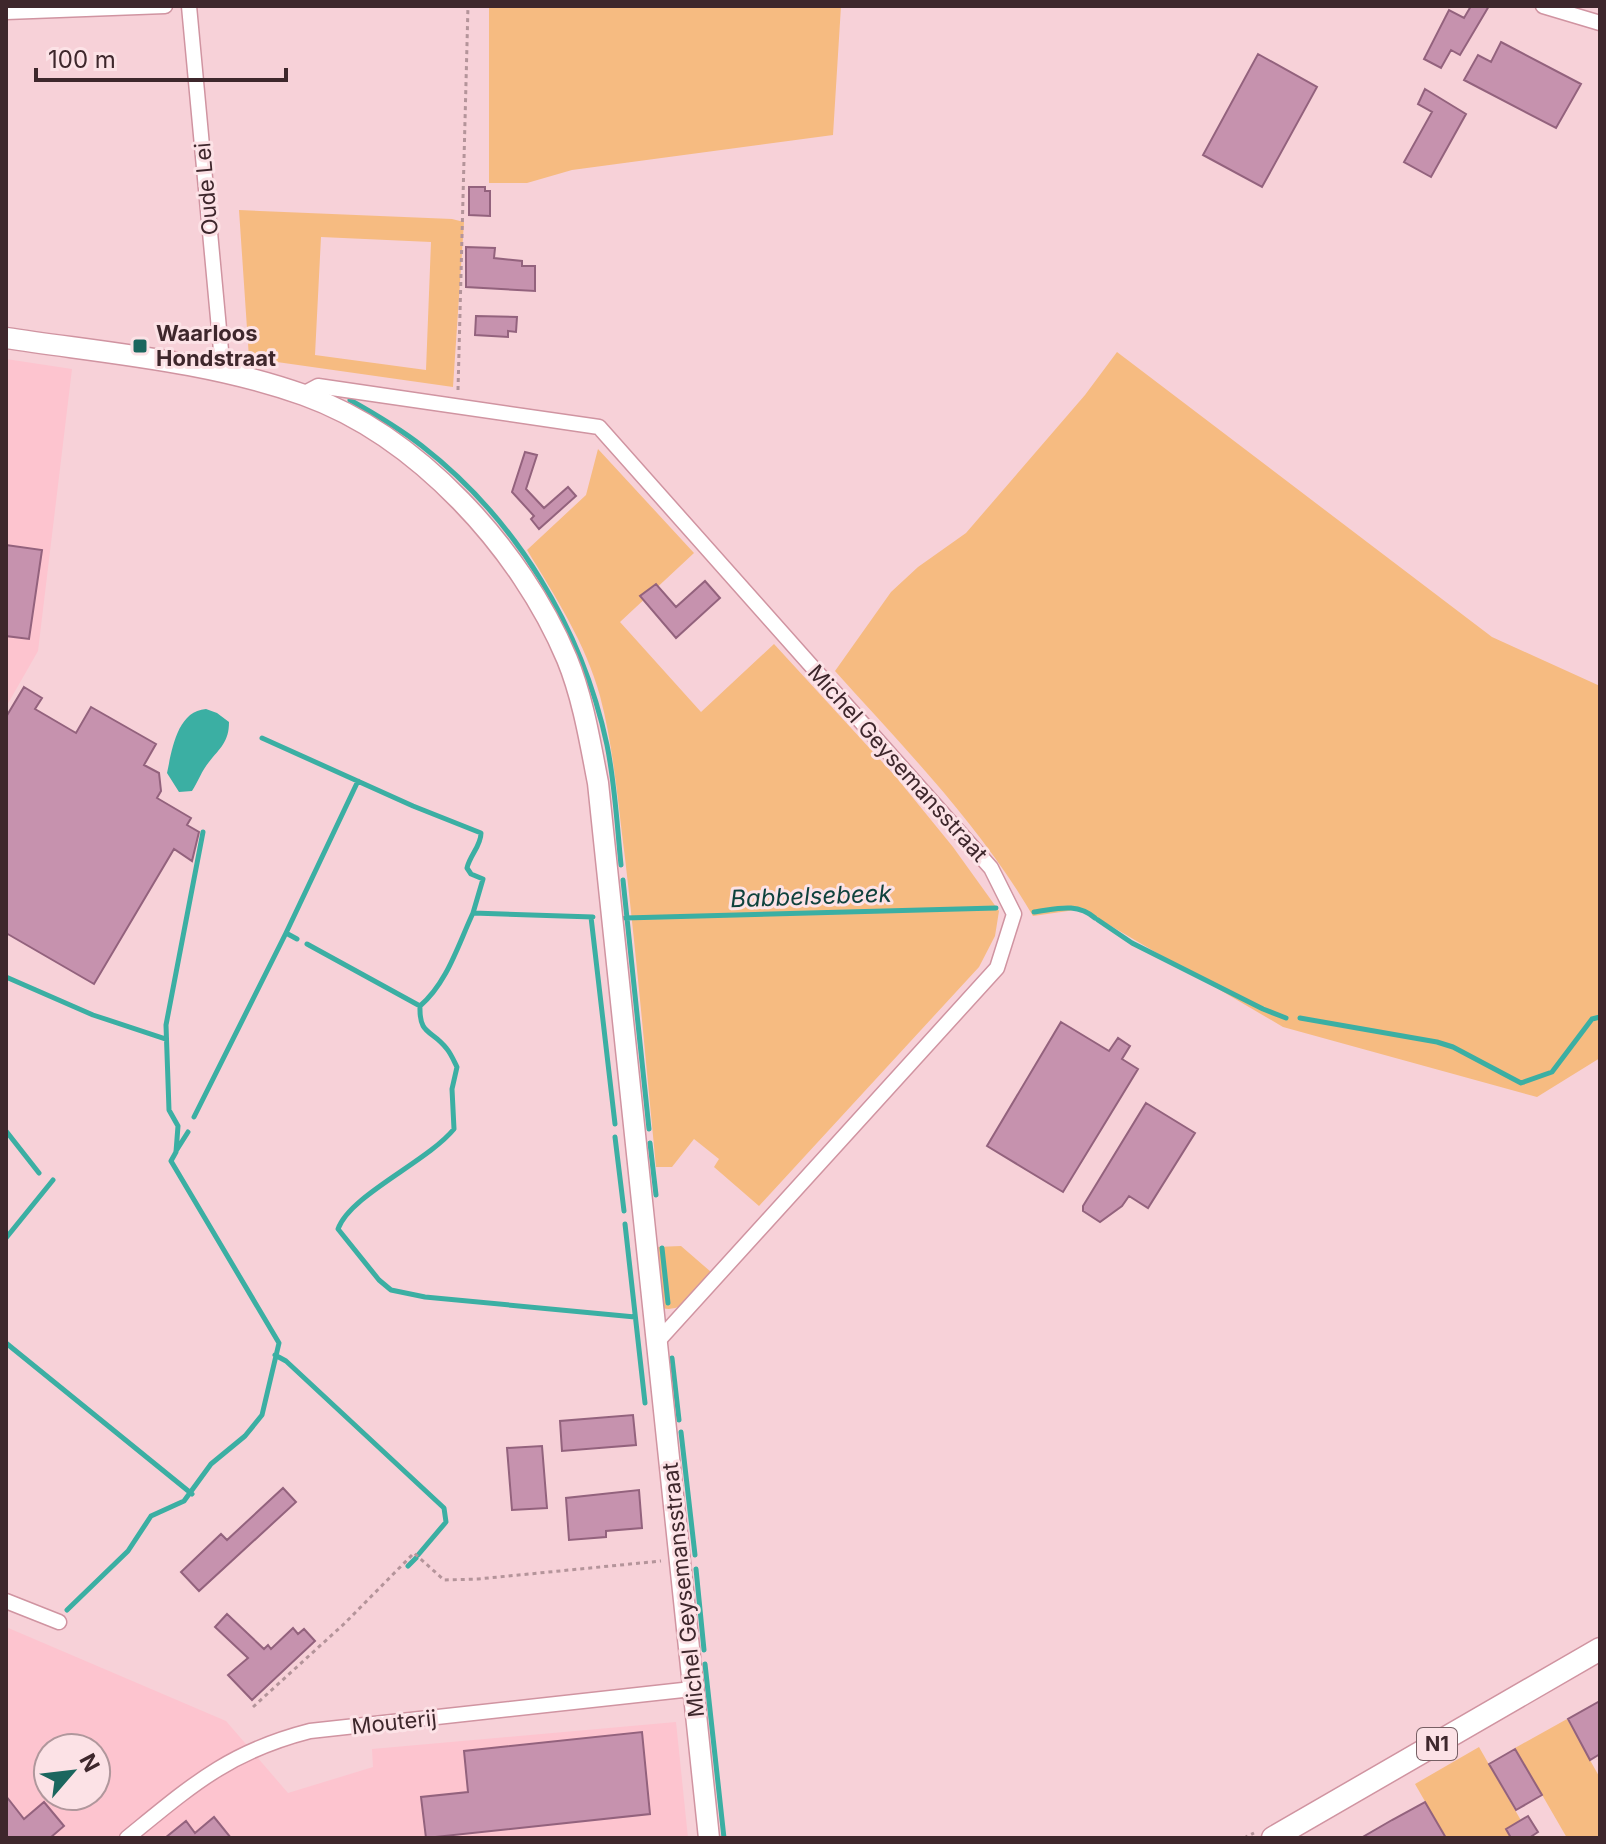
<svg xmlns="http://www.w3.org/2000/svg" width="1606" height="1844" viewBox="0 0 1606 1844" font-family="Inter,sans-serif">
<rect width="100%" height="100%" fill="#f7d1d8"/>
<path fill="#fdc4cf" fill-rule="evenodd" d="M6,359l66,10 -34,282 -32,56z
M6,1627l220,94 62,72 85,-26 -1,-18 304,-27 12,116h-682zM48,1748h48v48h-48z"/>
<path fill="#f6bb81" fill-rule="evenodd" d="M489,6h352l-8,129 -261,35 -45,13h-38z
M239,210l213,9 12,3 -11,165 -204,-29zM321,237l110,5 -5,128 -111,-15z
M1117,352l375,285 108,49v372l-63,39 -254,-70 -201,-118 -49,7c-53,-91 -128,-167 -198,-245l56,-79 27,-25 48,-34 119,-138z
M598,449l96,104 -74,69 81,90 73,-68 122,133 57,70 46,64 -4,25 -16,31 -220,239 -45,-39 5,-8 -25,-20 -22,28h-16c-10,-103 -19,-206 -31,-309 -7,-53 -11,-109 -25,-162 -14,-52 -45,-100 -73,-146l59,-55z
M681,1246l30,26c-7,16 -29,42 -48,36l-7,-61z
M1567,1719l33,59v60h-33l-52,-90z
M1479,1747l52,91h-85l-31,-54z"/>
<path fill="#3bafa3" d="M206,709l11,4 12,9c0,20 -9,26 -20,40 -7,8 -11,20 -17,29l-13,1 -12,-19c5,-23 10,-62 39,-64z"/>
<g fill="none" stroke-linecap="round" stroke-linejoin="round">
<path stroke="#3bafa3" stroke-width="5" d="M350,400c25,14 49,28 72,46 94,73 160,182 185,299 8,39 10,80 14,120
M262,738l151,68 68,27c0,13 -11,22 -14,35l4,6 12,5 -10,34 120,4
M623,880l26,249
M1034,912c23,-3 42,-10 61,6
M591,917l24,207
M625,918l371,-10
M1098,920l34,23 131,66 23,9
M297,939l-11,-6 72,-152
M307,944l113,62c27,-23 38,-61 53,-93
M6,977l87,38 73,24
M420,1006c-1,30 12,23 27,43 4,5 7,12 10,18l-5,22 2,40c-27,33 -104,66 -116,100l41,51 12,10 34,7 210,20
M1300,1018l137,24 16,5 68,36 31,-11 40,-53 8,-2
M194,1117l92,-184
M6,1131l33,42
M615,1137l9,74
M650,1143l6,52
M176,1151l12,-19
M625,1224l20,179
M6,1238l47,-58
M662,1248l6,55
M6,1343l186,151
M275,1355l11,6 158,147 2,14 -28,33
M672,1358l7,62
M681,1432l14,123
M408,1566l8,-8
M696,1569l8,81
M67,1610l61,-59 23,-35 33,-15 27,-37 34,-28 17,-21 17,-72 -108,-182 5,-9 2,-26 -9,-16 -3,-85 37,-193
M705,1664l19,174"/>
</g>
<path fill="#c692ae" stroke="#93627d" stroke-width="2" d="M1471,6h18l-29,49 -9,-5 -10,18 -17,-9 25,-49 15,8z
M1501,42l80,42 -25,44 -92,-48 14,-25 13,7z
M1258,54l59,33 -55,100 -59,-32z
M1425,89l41,25 -35,63 -27,-15 28,-50 -14,-8z
M469,187h16v4h5v25l-21,-1z
M466,247l29,1 -1,10 28,3v5h13v25l-69,-4z
M476,316l41,1 -1,15 -8,-1v6l-33,-2z
M525,452l12,3 -11,34 18,19 24,-21 8,9 -37,33 -8,-10 3,-3 -22,-24z
M6,545l36,5 -13,89 -23,-3z
M705,581l15,17 -44,40 -36,-42 16,-12 20,23z
M24,687l18,11 -7,11 41,24 15,-26 65,37 -12,21 15,8 2,18 -4,7 34,20 -4,7 12,7 -7,29 -18,-12 -80,135 -88,-51v-216z
M1061,1022l48,29 9,-13 12,8 -8,13 16,10 -75,123 -76,-46z
M1146,1103l49,30 -47,75 -19,-12 -7,10 -22,16 -17,-11v-5z
M633,1415l3,30 -74,6 -2,-30z
M542,1446l5,62 -35,2 -5,-62z
M283,1488l13,14 -97,89 -18,-19 40,-38 6,6z
M639,1490l3,38 -36,3v6l-37,3 -3,-42z
M227,1614l37,35 4,-4 3,4 22,-21 5,6 6,-5 11,12 -63,59 -24,-25 20,-17 -33,-31z
M1600,1701v53l-10,6 -22,-41z
M642,1732l8,82 -224,24 -5,-41 47,-5 -4,-41z
M1515,1749l27,46 -26,15 -27,-46z
M6,1796l18,23 20,-17 20,24 -14,12h-44z
M1425,1802l21,36h-85l31,-18z
M1528,1816l10,16 -9,6h-18l-5,-9z
M214,1817l17,21h-66l21,-17 9,12z"/>
<g fill="none" stroke-linecap="round" stroke-linejoin="round">
<g stroke="#d094a1" stroke-width="17">
<path id="street" d="M189,6l34,366
M1543,6l57,17
M6,12l159,-6
M303,394l15,-8 281,41 392,441 23,46 -17,54 -339,373
M6,1601l53,21
M127,1838c64,-52 101,-86 183,-107l382,-42"/>
</g>
<g stroke="#d094a1" stroke-width="23">
<path id="secondary" d="M6,338c99,15 203,23 298,57 114,41 217,154 263,264 16,39 23,83 31,124l111,1055"/>
</g>
<g stroke="#d094a1" stroke-width="25">
<path id="primary" d="M1273,1838l327,-189"/>
</g>
<path stroke="#b4949a" stroke-width="3" stroke-dasharray="4 4" stroke-linecap="butt" d="M458,390l10,-384
M253,1707l92,-84 69,-70 30,27 34,-1 183,-18
M1244,1838l10,-5"/>
<use href="#street" stroke="#fff" stroke-width="14"/>
<use href="#secondary" stroke="#fff" stroke-width="20"/>
<use href="#primary" stroke="#fff" stroke-width="22"/>
</g>
<rect fill="#1b665e" stroke="#fce2e6" stroke-width="3" x="132" y="338" width="16" height="16" rx="4"/>
<g text-anchor="middle" dominant-baseline="central" stroke-width="6" stroke-linejoin="round" paint-order="stroke">
<rect fill="#fce2e6" stroke="#775f64" stroke-width="2" x="1417" y="1728" width="40" height="32" rx="6"/>
<g font-size="20" font-weight="bold" fill="#3e272c">
<text x="1437" y="1744">N1</text>
</g>
<g font-size="22" fill="#3e272c" stroke="#fce2e6">
<text transform="translate(206 189) rotate(-95)">Oude Lei</text>
<text transform="translate(898 763) rotate(48)">Michel Geysemansstraat</text>
<text transform="translate(683 1590) rotate(-96)">Michel Geysemansstraat</text>
<text transform="translate(394 1722) rotate(-6)">Mouterij</text>
</g>
<g font-size="22" font-weight="bold" fill="#3e272c" stroke="#fce2e6" text-anchor="start">
<text x="156" y="333">Waarloos<tspan x="156" dy="25">Hondstraat</tspan></text>
</g>
<g font-size="24" font-style="italic" fill="#0f423d" stroke="#fce2e6">
<text transform="translate(811 896) rotate(-2)">Babbelsebeek</text>
</g>
</g>
<rect width="1606" height="1844" fill="none" stroke="#3e272c" stroke-width="16"/>
<g transform="translate(72 1772) rotate(62)"><circle r="38" fill="#fce2e6" stroke="#b0979c" stroke-width="2"/>
<path d="M0-6L14 30L0 20L-14 30Z" fill="#1b665e"/>
<text y="-12" font-size="22" font-weight="bold" text-anchor="middle" fill="#3e272c">N</text>
</g>
<path d="M36 68v12h250v-12" fill="none" stroke="#3e272c" stroke-width="4"/>
<text x="48" y="68" font-size="24" fill="#3e272c" stroke="#fce2e6" stroke-width="6" paint-order="stroke">100 m</text>
</svg>
